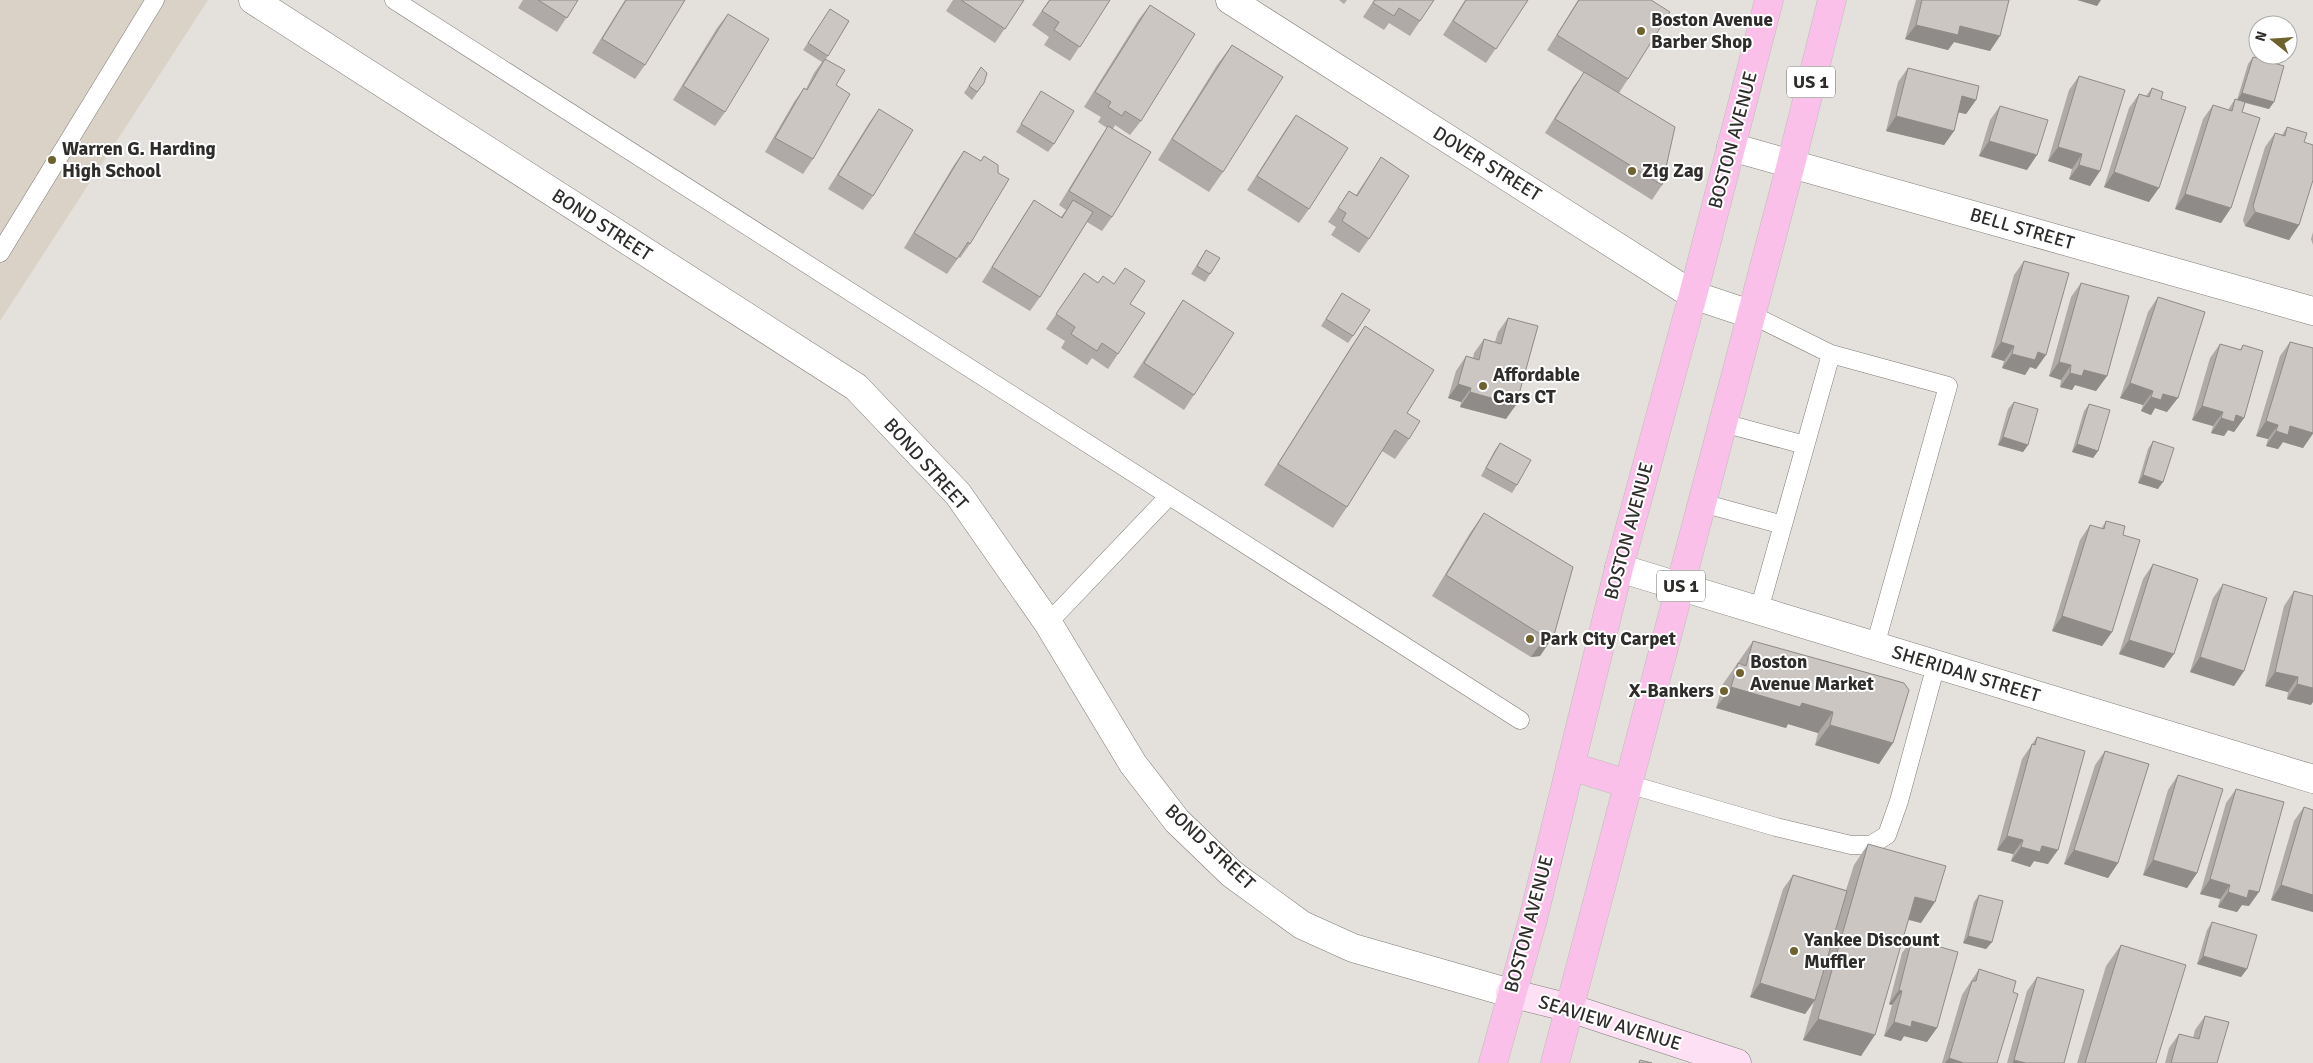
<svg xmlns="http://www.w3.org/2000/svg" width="2313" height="1063" viewBox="0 0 2313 1063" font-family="Signika,sans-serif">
<rect width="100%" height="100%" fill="#e4e0db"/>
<path fill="#dad2c7" d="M0,0h208l-208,321z"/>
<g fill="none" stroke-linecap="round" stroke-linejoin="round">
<g stroke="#7f7c78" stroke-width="19">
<path id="service" d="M394,0l1126,720
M0,253l155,-253
M1750,314l81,40
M1723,423l82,22
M1702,503l81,22
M1759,610l72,-256 117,32 -73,260
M1048,623l121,-127
M1628,784l148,43 75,18h20l16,-10 12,-34 37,-136"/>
</g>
<g stroke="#7f7c78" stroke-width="29">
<path id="minor" d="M253,0l603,387 102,107 90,129 85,141 44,57 55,53 70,51 51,23 157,45
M1230,0l463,295 57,19
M1731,147l582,164
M1619,568l694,211"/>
</g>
<g stroke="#7f7c78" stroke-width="29">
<path id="secondary" d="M1510,993l60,15 167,55"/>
</g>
<g stroke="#bcbcbb" stroke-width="29">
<path id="primary" d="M1570,766l58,18
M1493,1063l40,-144 86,-351 74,-273 76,-295
M1555,1063l236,-899 41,-164"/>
</g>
<use href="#service" stroke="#fff" stroke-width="18"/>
<use href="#minor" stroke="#fff" stroke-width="28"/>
<use href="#secondary" stroke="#fde0f4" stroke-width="28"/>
<use href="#primary" stroke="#fbc0e9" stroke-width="28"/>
</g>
<path fill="#afaaa7" d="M523,0h55l-21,32 -39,-24z
M625,0h60l-40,65 -10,14 -43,-26z
M953,0h71l-29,43 -49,-32z
M1049,0h61l-40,61 -26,-16 5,-8 -17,-12z
M1339,0h8l-3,4z
M1374,0h60l-24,36 -21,-13 -5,7 -21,-13z
M1465,0h63l-42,63 -43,-28z
M1578,0h73l-23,79 -9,14 43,92 -10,15 -107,-67 29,-47 10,-13 -37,-23z
M1916,0h93l-19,51 -36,-9 -6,8 -43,-11z
M1150,5l-9,116 -11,14 -15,-10 -2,4 -1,88 -10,14 -15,-9 -47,75 -10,14 -48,-29 42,-67 10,-15 27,17 5,-7 -7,-5 39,-64 9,-13 -9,-6 3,-5 -17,-10 55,-88z
M728,14l-3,98 -10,14 -42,-26 44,-72z
M825,17l24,4 -23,38 10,26 -23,74 -10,15 -38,-22 29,-50 10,-14 2,1 8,-16 8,-11 -19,-12z
M1232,45l-9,127 -14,20 -51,-32 59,-95z
M2253,57l16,52 -24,-6 -3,9 -21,111 -46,-14 28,-90 10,-14 15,5 7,-11 2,1 11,-36z
M981,67l3,16 -12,17 -8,-7z
M1908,68l68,32 -10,14 -7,-2 -5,19 -10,14 -58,-14 12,-49z
M2079,76l21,95 -10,15 -21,-7 3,-10 -24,-8 21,-71z
M2152,88l9,11 -12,103 -45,-15 25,-79 10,-14 7,2z
M1041,91l13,53 -6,8 -32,-20z
M2000,106l27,64 -48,-14 11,-36z
M879,109l-6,87 -10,14 -35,-21 41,-66z
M1296,115l13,94 -10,14 -52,-33 39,-61z
M2287,127l17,15 -5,83 -10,15 -44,-14 -2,-6 22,-73 10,-14 7,2z
M964,151l17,10 3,-5 -14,88 -10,14 -1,-1 -12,17 -43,-26 50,-83z
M1381,157l-12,82 -10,14 -28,-18 5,-8 -8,-5 21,-31 7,4z
M2313,232v13l-2,-6z
M1206,250l4,24 -5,8 -14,-8z
M2024,261l12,108 -6,-2 -5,8 -23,-7 2,-7 -13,-4 23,-82z
M1084,273l46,31 -12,50 -10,15 -16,-11 -5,7 -26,-17 4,-7 -19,-12z
M2081,283l26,93 -11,15 -21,-6 -3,5 -12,-3 1,-7 -12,-4 22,-79z
M1342,293l11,43 -5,7 -27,-17z
M2158,297l9,115 -12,-4 -4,7 -10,-4 2,-6 -23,-7 28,-86z
M1183,300l11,95 -10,15 -51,-33 40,-62z
M1508,318l-2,101 -46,-12 1,-5 -13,-4 8,-27 10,-15 7,2 1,-5 10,-14 11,3 3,-10z
M1365,326l42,87 2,26 -14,20 -13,-8 -35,56 -14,21 -69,-43 87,-138z
M2290,342l23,6v86l-10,14 -20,-6 -5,7 -12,-3 2,-7 -12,-3 24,-80z
M2220,344l20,6 3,-5 1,73 -10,14 -6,-2 -4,6 -13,-3 2,-7 -21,-6 18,-62z
M2014,402l14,43 -5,7 -25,-7 10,-36z
M2089,404l9,47 -5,7 -21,-6 12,-41z
M2153,441l5,48 -20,-6 10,-34z
M1500,443l17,42 -5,8 -31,-17 14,-26z
M1484,513l70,122 -14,21 -9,1 -99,-61 38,-63z
M2106,521l17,14 -11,97 -10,14 -50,-15 28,-91 10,-15 11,4z
M2153,564l11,104 -45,-14 24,-75z
M2223,584l11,102 -44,-14 23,-74z
M2294,591l17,114 -24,-6 1,-7 -23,-6 19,-80z
M1753,641l151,42 -25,81 -64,-19 3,-12 -30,-9 -2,4 -70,-20 7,-24z
M2037,737l11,127 -14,-3 -4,6 -19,-6 2,-7 -16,-4 25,-91z
M2105,751l13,112 -10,15 -44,-14 31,-99z
M2178,775l19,98 -10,15 -44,-13 25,-85z
M2236,789l13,117 -7,-1 -5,7 -19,-5 2,-8 -20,-5 26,-91z
M2304,807l9,3v102l-42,-12 23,-79z
M1868,844l53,79 -13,-3 -47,136 -58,-16 18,-63 -6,23 -10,14 -55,-17 33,-108 10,-14 53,15 8,-25z
M1979,895l13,47 -6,7 -23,-6 11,-41z
M2212,922l35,47 -6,8 -44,-13 10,-34z
M1912,939l15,103 -23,-6 -3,5 -17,-5 8,-31 -3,-1 13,-51z
M2121,945l35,118h-79l29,-97z
M1979,969l34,23 -16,71h-55l20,-68z
M2037,977l27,86h-57l20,-72z
M2205,1016l12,47h-52l4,-15 10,-14 14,4 2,-8z"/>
<path fill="#8e8b88" d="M2077,0h24l-4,6z
M1916,25l44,1 40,10 -10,15 -36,-9 -6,8 -43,-11z
M2242,93l32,9 -5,7 -32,-9z
M1962,96l14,4 -10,14 -14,-3z
M1896,116l58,15 -10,14 -58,-14z
M1989,141l48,14 -10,15 -48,-14z
M2058,147l24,7 -10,15 -24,-8z
M2079,165l21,6 -10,15 -21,-7z
M2114,172l45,16 -10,14 -45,-15z
M2185,194l46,14 -10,15 -46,-14z
M2255,212l44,13 -10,15 -44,-14z
M2001,342l13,4 -10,15 -13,-4z
M2038,352l8,3 -10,14 -6,-2 -5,8 -23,-7 10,-14z
M2059,362l12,3 -10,15 -12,-4z
M2084,370l23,6 -11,15 -21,-6 -3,5 -12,-3 10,-14z
M2130,383l23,8 -10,14 -23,-7z
M1458,384l13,4 -10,14 -13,-4z
M1470,392l46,13 -10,14 -46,-12z
M2163,394l15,4 -11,14 -12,-4 -4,7 -10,-4 10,-14z
M2202,406l21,6 -10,14 -21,-6z
M2236,415l8,3 -10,14 -6,-2 -4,6 -13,-3 10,-15z
M2266,421l12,4 -10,14 -12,-3z
M2290,426l23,7 -10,15 -20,-6 -5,7 -12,-3 10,-15z
M2003,437l25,8 -5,7 -25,-7z
M2077,444l21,7 -5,7 -21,-6z
M2143,475l20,7 -5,7 -20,-6z
M2062,616l50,16 -10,14 -50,-15z
M1554,635l-14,21 -9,1 14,-20z
M2129,640l45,14 -10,14 -45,-14z
M2200,657l44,14 -10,15 -44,-14z
M2275,672l23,5 -10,15 -23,-6z
M2297,684l16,4v14l-2,3 -24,-6z
M1731,687l71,16 31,9 -15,21 -30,-9 -2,4 -70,-20z
M1830,725l63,18 -14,21 -64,-19z
M2007,836l16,4 -10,14 -16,-4z
M2042,846l16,4 -10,14 -14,-3 -4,6 -19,-6 10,-14z
M2074,850l44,13 -10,15 -44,-14z
M2153,860l44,13 -10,15 -44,-13z
M2210,879l20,6 -10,14 -20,-5z
M2281,885l32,10v17l-42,-12z
M2249,890l10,2 -10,14 -7,-1 -5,7 -19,-5 10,-15z
M1915,897l20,5 -14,21 -21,-6z
M1968,936l24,6 -6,7 -23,-6z
M2203,956l44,13 -6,8 -44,-13z
M1760,983l55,17 -10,14 -55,-17z
M1899,990l3,1 -10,14 -3,-1z
M1818,1019l57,16 -14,21 -58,-16z
M1912,1021l25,7 -10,14 -23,-6 -3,5 -17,-5 10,-14z
M1949,1058l15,5h-19z
M2014,1060l12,3h-14z"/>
<path fill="#cbc6c2" stroke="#8e8b88" d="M538,0h40l-11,18z
M626,0h59l-40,65 -43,-26z
M961,0h63l-19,29z
M1050,0h60l-30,47 -26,-17 5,-8 -17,-11z
M1375,0h59l-14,21 -21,-13 -5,8 -21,-13z
M1466,0h62l-32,49 -43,-28z
M1579,0h72l19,12 -42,67 -71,-44z
M1922,0h87l-9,36 -40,-10 -2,9 -42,-10z
M1150,5l45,29 -54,87 -16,-10 -3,5 -14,-9 3,-5 -16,-10z
M830,9l19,12 -21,35 -20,-13z
M728,14l41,25 -44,73 -42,-26z
M1232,45l51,32 -60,95 -51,-33z
M2253,57l31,9 -10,36 -32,-9z
M825,59l20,11 -9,15 14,9 -37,65 -38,-21 29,-50 3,2z
M981,67l6,6 -3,10 -7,9 -8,-6z
M1908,68l71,18 -3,14 -14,-4 -8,35 -58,-15z
M1584,72l91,55 -13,58 -107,-66z
M2079,76l46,14 -25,81 -21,-6 3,-11 -24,-7z
M2152,88l11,4 -2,7 25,8 -27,81 -45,-16 25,-78 10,3z
M1041,91l33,20 -20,33 -33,-20z
M2235,99l10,3 -3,10 18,6 -29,90 -46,-14 28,-89 19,6z
M2000,106l48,14 -11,35 -48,-14z
M879,109l34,21 -40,66 -35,-21z
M1296,115l52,33 -39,61 -52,-33z
M1108,126l43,26 -39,65 -43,-26z
M2287,127l20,6 -3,9 9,3v35l-14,45 -44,-13 -2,-6 22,-73 10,3z
M964,151l17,10 3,-5 14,9v8l11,6 -39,65 -2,-2 -11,17 -43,-26z
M1381,157l28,19 -40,63 -27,-18 4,-8 -8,-5 11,-17 8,5z
M1034,200l28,18 11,-18 20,12 -53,85 -48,-30z
M1206,250l14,8 -10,16 -13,-8z
M2024,261l45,12 -23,82 -8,-3 -3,8 -23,-6 2,-8 -13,-4z
M1125,268l20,13 -15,23 15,9 -27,41 -16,-11 -5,8 -26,-17 4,-7 -19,-13 28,-41 14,10 5,-7 11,8z
M2081,283l48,13 -22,80 -23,-6 -2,6 -12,-3 1,-8 -12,-3z
M1342,293l28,17 -17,26 -27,-17z
M2158,297l47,15 -27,86 -15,-4 -2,6 -10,-3 2,-6 -23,-8z
M1183,300l51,33 -40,62 -50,-32z
M1508,318l30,8 -22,79 -46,-13 1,-4 -13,-4 8,-28 13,4 5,-21 17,5z
M1365,326l69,44 -27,43 13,8 -11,18 -14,-9 -48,77 -69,-43z
M2290,342l23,6v85l-23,-7 -2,9 -12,-4 2,-6 -12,-4z
M2220,344l21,6 2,-5 20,6 -19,67 -8,-3 -2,7 -13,-4 2,-6 -21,-6z
M2014,402l24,7 -10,36 -25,-8z
M2089,404l21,6 -12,41 -21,-7z
M2153,441l21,7 -11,34 -20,-7z
M1500,443l31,17 -14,25 -31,-17z
M1484,513l89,54 -19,68 -9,2 -99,-62z
M2106,521l19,5 -2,9 17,5 -28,92 -50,-16 28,-91 14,4z
M2153,564l45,15 -24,75 -45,-14z
M2223,584l44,14 -23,73 -44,-14z
M2294,591l19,5v92l-16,-4 1,-7 -23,-5z
M1753,641l151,42 5,7 -16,53 -63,-18 3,-13 -31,-9 -2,4 -69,-20 7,-24 8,3z
M2037,737l48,14 -27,99 -16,-4 -2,6 -19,-5 2,-7 -16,-4 25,-92 3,1z
M2105,751l44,13 -31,99 -44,-13z
M2178,775l45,14 -26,84 -44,-13z
M2236,789l48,13 -25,90 -10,-2 -2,8 -19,-6 2,-7 -20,-6z
M2304,807l9,3v85l-32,-10z
M1868,844l78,22 -11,36 -20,-5 -40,138 -57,-16z
M1793,875l54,16 -32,109 -55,-17z
M1979,895l24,6 -11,41 -24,-6z
M2212,922l45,13 -10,34 -44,-13z
M1912,939l46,13 -21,76 -25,-7 -1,6 -17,-5 8,-31 -3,-1z
M2121,945l65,20 -30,98h-71z
M1979,969l37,12 -3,11 5,2 -21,69h-33l-15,-5 23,-77h4z
M2037,977l47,13 -20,73h-38l-12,-3z
M2205,1016l24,6 -12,41h-46l8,-29 20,5z
M1640,1060l12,3h-13z"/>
<g fill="#6e622f" stroke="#fff" stroke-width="2">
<circle cx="1641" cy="31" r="5"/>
<circle cx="52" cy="160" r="5"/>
<circle cx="1632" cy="171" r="5"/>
<circle cx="1483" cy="386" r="5"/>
<circle cx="1530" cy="639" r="5"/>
<circle cx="1740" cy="673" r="5"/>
<circle cx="1724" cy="691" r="5"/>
<circle cx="1794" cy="951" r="5"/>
</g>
<g text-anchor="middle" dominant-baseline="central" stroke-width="4" stroke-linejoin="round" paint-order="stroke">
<g fill="#fff" stroke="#6d6c6b" stroke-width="1">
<rect x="1787" y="66.5" width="48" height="31" rx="4"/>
<rect x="1657" y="570.5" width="48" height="31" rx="4"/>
</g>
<g font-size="18" font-weight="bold" fill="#2e2d2b">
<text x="1811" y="82">US 1</text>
<text x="1681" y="586">US 1</text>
</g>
<g font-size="19" font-weight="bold" fill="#2e2d2b" stroke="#fff" text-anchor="start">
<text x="1651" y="20">Boston Avenue<tspan x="1651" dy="22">Barber Shop</tspan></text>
<text x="62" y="149">Warren G. Harding<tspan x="62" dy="22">High School</tspan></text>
<text x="1642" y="171">Zig Zag</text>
<text x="1493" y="375">Affordable<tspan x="1493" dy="22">Cars CT</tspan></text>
<text x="1540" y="639">Park City Carpet</text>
<text x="1750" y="662">Boston<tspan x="1750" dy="22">Avenue Market</tspan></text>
<text x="1714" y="691" text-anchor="end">X-Bankers</text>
<text x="1804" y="940">Yankee Discount<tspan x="1804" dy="22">Muffler</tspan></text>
</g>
<g font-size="19" fill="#2e2d2b" stroke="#fff">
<text transform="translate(1733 140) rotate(-75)">BOSTON AVENUE</text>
<text transform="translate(1487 164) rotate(32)">DOVER STREET</text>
<text transform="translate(602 225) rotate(33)">BOND STREET</text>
<text transform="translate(2022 229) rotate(16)">BELL STREET</text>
<text transform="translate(926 464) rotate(48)">BOND STREET</text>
<text transform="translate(1629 531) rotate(-75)">BOSTON AVENUE</text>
<text transform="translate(1966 674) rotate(17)">SHERIDAN STREET</text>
<text transform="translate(1210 847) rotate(43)">BOND STREET</text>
<text transform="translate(1529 924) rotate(-75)">BOSTON AVENUE</text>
<text transform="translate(1610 1023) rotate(17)">SEAVIEW AVENUE</text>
</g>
</g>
<g transform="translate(2273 40) rotate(287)"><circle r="24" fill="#ffffff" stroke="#ababaa"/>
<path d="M0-4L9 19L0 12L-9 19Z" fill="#6e622f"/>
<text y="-8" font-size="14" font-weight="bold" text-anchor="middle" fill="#2e2d2b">N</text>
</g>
</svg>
